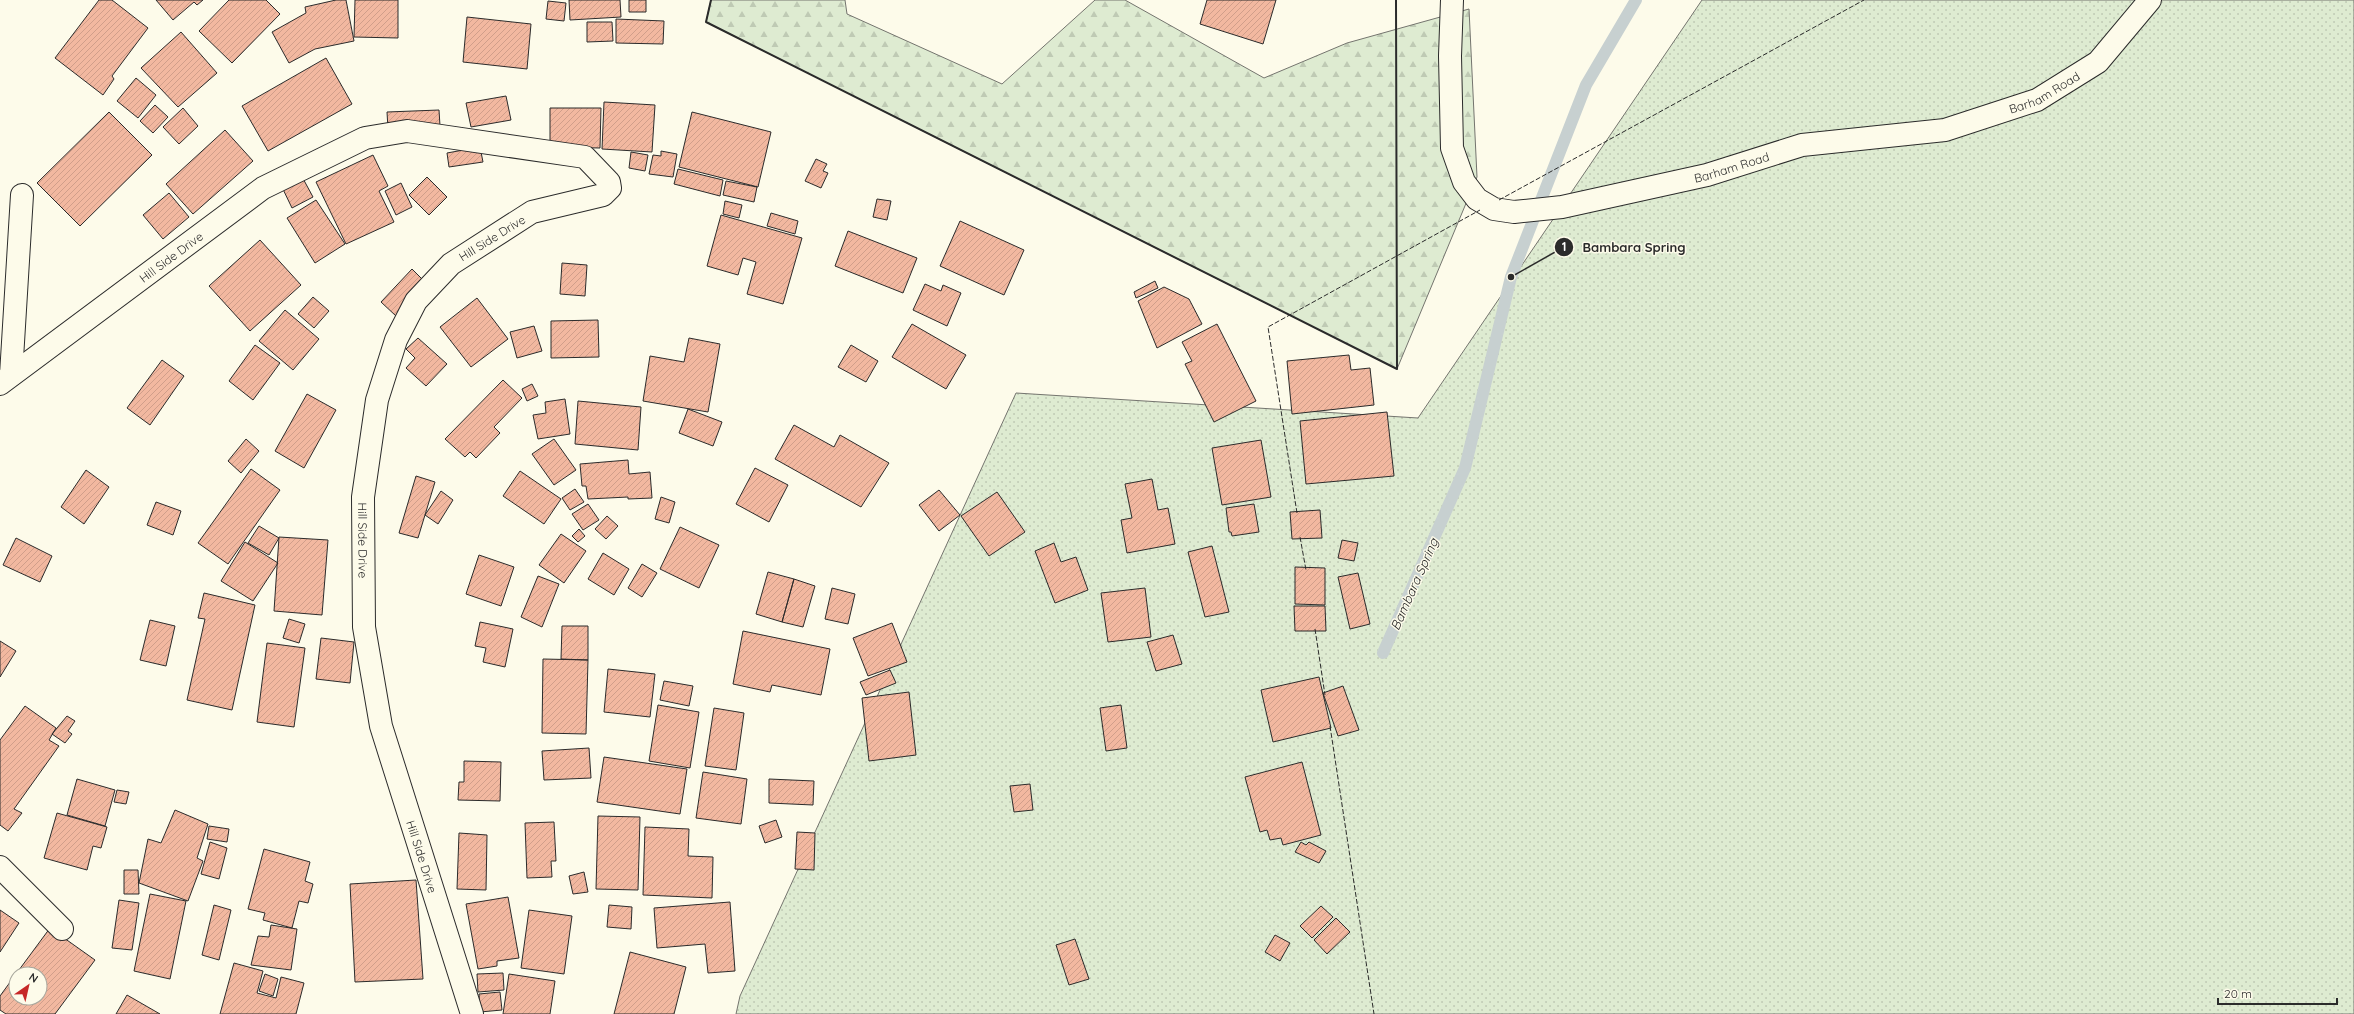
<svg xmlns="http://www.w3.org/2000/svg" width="2354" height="1014" viewBox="0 0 2354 1014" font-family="Quicksand,sans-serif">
<defs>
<pattern id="grass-dots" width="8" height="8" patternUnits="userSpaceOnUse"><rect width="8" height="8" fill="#deebd1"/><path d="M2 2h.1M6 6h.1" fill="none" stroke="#bfcab4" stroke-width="1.8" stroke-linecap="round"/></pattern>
<pattern id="forest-firs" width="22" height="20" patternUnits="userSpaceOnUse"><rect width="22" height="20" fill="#deebd1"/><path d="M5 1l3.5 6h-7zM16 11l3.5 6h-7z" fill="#bfcab4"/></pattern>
<pattern id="building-hatch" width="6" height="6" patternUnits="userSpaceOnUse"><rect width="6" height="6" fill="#f2b8a0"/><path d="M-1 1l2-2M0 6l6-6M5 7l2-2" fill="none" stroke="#d09e8a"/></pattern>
</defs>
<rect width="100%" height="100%" fill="#fdfbea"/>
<path fill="url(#grass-dots)" stroke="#74746e" d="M1702,0h652v1014h-1618l4,-18 276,-603 402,25z"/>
<path fill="url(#forest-firs)" stroke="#74746e" d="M711,0h134l2,14 155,70 93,-84h30l139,78 83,-35 122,-34 8,168 -80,192 -691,-347z"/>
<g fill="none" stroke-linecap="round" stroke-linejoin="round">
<path stroke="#c7d0d0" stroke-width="12" d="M1383,653l82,-185 46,-191 75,-192 50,-85"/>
</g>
<path fill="url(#building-hatch)" stroke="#2b2b2b" d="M99,0h13l36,28 -36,48 2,3 -11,16 -48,-37z
M156,0h47l-6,5 -3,-3 -21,18z
M229,0h37l14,14 -48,49 -33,-32z
M336,0h10l8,41 -39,8 -26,14 -17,-31 34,-19 -1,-6z
M355,0h43v38l-44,-1z
M569,0h51l1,17 -51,3z
M629,0h17v12h-17z
M1207,0h69l-13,44 -63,-20z
M548,1l18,2 -2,18 -18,-2z
M467,17l64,7 -4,45 -64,-7z
M616,19l48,2 -1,23 -47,-1z
M587,22h25l1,19 -26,1z
M181,32l36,41 -39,34 -37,-39z
M326,58l26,46 -84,47 -26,-45z
M136,78l20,17 -18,23 -21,-17z
M506,96l5,24 -40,7 -5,-24z
M604,102l51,3 -3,47 -50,-3z
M155,105l13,12 -15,16 -13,-12z
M183,108l15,18 -19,18 -16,-17z
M550,108h51l-1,40 -50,-1z
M439,110l1,16 -52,3 -1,-17z
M109,112l43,43 -72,71 -43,-43z
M692,112l79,20 -13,55 -79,-20z
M225,130l28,31 -60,53 -27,-30z
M480,147l3,15 -34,5 -2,-14z
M661,151l16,3 -4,23 -24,-3 4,-19 8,1z
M631,152l17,3 -3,16 -16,-3z
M373,155l15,31 -9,5 15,31 -48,22 -30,-62z
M816,159l11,5 -4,7 5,2 -7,15 -16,-7z
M678,169l45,11 -3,16 -46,-12z
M300,173l13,24 -21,11 -12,-25z
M427,177l20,20 -18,18 -20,-20z
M726,181l31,6 -3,15 -31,-7z
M401,183l11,24 -16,8 -11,-24z
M169,193l20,24 -26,22 -20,-24z
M877,199l14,2 -4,19 -14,-3z
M316,200l29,44 -30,19 -28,-45z
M725,201l17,4 -3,13 -16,-4z
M771,213l27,8 -3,13 -28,-8z
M721,215l81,23 -19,66 -36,-10 9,-32 -13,-4 -5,17 -31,-9z
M960,221l64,29 -20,45 -64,-29z
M848,231l69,27 -14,35 -68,-27z
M260,240l41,45 -51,46 -41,-45z
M562,263l25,2 -2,31 -25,-2z
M412,269l15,15 -31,32 -15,-14z
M1155,281l3,7 -22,10 -2,-6z
M925,284l16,7 2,-6 18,8 -14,33 -34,-16z
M1164,287l25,12 13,25 -45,24 -19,-47z
M313,297l16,14 -15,17 -16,-14z
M477,298l31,41 -37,28 -31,-40z
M285,310l34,29 -26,31 -34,-29z
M598,320l1,37 -48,1v-37z
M912,324l54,31 -20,34 -54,-32z
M1217,324l39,77 -42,21 -29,-58 7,-3 -10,-19z
M534,326l8,25 -25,7 -7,-26z
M418,338l29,26 -21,22 -20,-18 9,-10 -9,-9z
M689,338l31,6 -12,68 -65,-11 7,-45 34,6z
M255,345l25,18 -27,37 -24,-19z
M851,345l27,16 -12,21 -28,-15z
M1349,355l2,15 19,-2 4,37 -82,9 -5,-53z
M162,360l22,16 -34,49 -23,-17z
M503,380l19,18 -28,29 6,6 -24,25 -6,-6 -5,5 -20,-18z
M532,384l6,12 -11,5 -5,-12z
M307,394l29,16 -32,58 -29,-17z
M565,399l5,35 -32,5 -5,-24 13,-2 -1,-11z
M578,401l63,6 -3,43 -63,-6z
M688,409l34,13 -9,24 -34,-13z
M1387,412l7,64 -88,8 -6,-63z
M794,425l40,22 6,-12 49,28 -28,44 -86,-48z
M246,439l13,12 -18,22 -13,-12z
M554,439l22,31 -22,15 -22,-31z
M1261,440l10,57 -49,8 -10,-57z
M628,460l1,14 21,-2 2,26 -24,1v-2l-40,2 -2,-13h-4l-2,-22z
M755,468l33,17 -19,37 -33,-18z
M251,469l29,21 -52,74 -30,-21z
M86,470l23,17 -25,37 -23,-17z
M520,471l41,28 -17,25 -41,-28z
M416,476l19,6 -17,56 -19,-5z
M1152,479l6,31 10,-2 7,36 -48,9 -6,-33 11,-2 -7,-34z
M575,489l9,13 -14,8 -8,-12z
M939,490l21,25 -21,16 -20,-26z
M441,491l12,9 -15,24 -13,-9z
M997,492l28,40 -36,24 -28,-40z
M661,497l14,5 -6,21 -14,-4z
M156,502l25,9 -8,24 -26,-10z
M588,504l11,16 -16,10 -11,-16z
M1254,504l5,28 -27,4 -1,-4h-2l-3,-24z
M1320,510l2,28 -30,1 -2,-27z
M607,516l11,10 -12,13 -11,-10z
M259,526l20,12 -10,17 -21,-12z
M680,527l39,18 -20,43 -39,-19z
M579,529l6,7 -7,6 -6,-6z
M561,534l25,17 -22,32 -25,-18z
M279,537l49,3 -6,75 -48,-4z
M16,538l36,18 -12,26 -37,-17z
M1342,540l16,3 -4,18 -16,-3z
M245,542l33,21 -25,38 -32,-20z
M1054,543l7,19 15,-5 12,33 -33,13 -20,-52z
M1212,546l17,66 -24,5 -17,-65z
M603,553l26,16 -15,26 -26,-16z
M479,555l35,12 -13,39 -35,-12z
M642,564l15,9 -15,24 -14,-9z
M1295,567l30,1v37l-30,-1z
M768,572l26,7 -12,43 -26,-8z
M1358,573l12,51 -20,5 -12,-52z
M538,576l21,8 -17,43 -21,-10z
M794,579l21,7 -12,41 -21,-5z
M832,588l23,6 -7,30 -23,-5z
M1145,588l6,49 -43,5 -7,-49z
M204,593l51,12 -23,105 -45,-10 18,-81 -7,-1z
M1294,606h31l1,25h-31z
M289,619l16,5 -6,19 -16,-5z
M150,620l25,6 -9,40 -26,-6z
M480,622l33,7 -8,38 -22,-5 3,-14 -11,-2z
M892,623l15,39 -39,14 -15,-38z
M562,626h26v34l-27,-1z
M743,631l87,18 -9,46 -49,-10 -2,7 -37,-8z
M1173,635l9,29 -26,7 -9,-29z
M321,638l33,4 -4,41 -34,-4z
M0,641l16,10 -16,26z
M267,643l38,5 -11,79 -37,-5z
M543,659l45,1 -2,74 -44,-1z
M608,669l47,5 -5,43 -46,-5z
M890,670l6,13 -30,12 -6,-13z
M1319,677l12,51 -58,14 -12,-52z
M664,681l29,5 -4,20 -29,-6z
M1343,686l16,44 -21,6 -15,-43z
M909,692l7,63 -47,6 -7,-63z
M658,705l41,7 -9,56 -41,-7z
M1121,705l6,43 -21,3 -6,-43z
M25,706l31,22 -7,12 10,6 -45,63 8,4 -14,18 -8,-6v-85z
M714,708l30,5 -8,57 -31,-4z
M67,716l8,5 -7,10 4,3 -7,9 -13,-9z
M589,748l2,30 -47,2 -2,-29z
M604,757l83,12 -7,45 -83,-12z
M464,761l37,1 -1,39 -42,-1 1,-18h5z
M1302,762l19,73 -38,10 -2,-7 -11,2 -3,-10 -7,2 -15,-55z
M703,772l44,7 -6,45 -45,-6z
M77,779l38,11 -10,36 -38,-11z
M769,779l45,2 -1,24 -44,-2z
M1030,784l3,26 -19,2 -4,-26z
M117,790l12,2 -3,12 -12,-2z
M175,810l33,14 -11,34 6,3 -15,40 -49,-18 9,-44 13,4z
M57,813l50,14 -6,21 -8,-2 -6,24 -43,-12z
M598,816l42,1 -2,73 -42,-1z
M776,820l6,17 -17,6 -6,-17z
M554,822l2,39h-5l1,16 -25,1 -2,-55z
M209,826l20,3 -2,13 -20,-3z
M645,827l44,2 -1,27 25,1 -1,41 -69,-3z
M797,832l18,1 -1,37 -19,-1z
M459,833l28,2 -1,55 -29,-1z
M210,842l17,6 -8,31 -18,-5z
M1301,842l5,3 3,-3 17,9 -7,12 -24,-11z
M264,849l46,13 -5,19 8,3 -5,19 -9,-2 -7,27 -29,-8 2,-7 -17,-4z
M124,870h14l1,24h-15z
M584,872l4,20 -15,2 -4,-18z
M416,880l7,99 -68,3 -5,-98z
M150,894l36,7 -16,78 -36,-8z
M508,897l11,61 -22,3v5l-19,3 -12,-65z
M119,900l20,3 -7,47 -20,-2z
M730,902l5,69 -27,2 -3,-29 -48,4 -3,-40z
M214,905l17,5 -12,50 -17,-5z
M609,905l23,2 -1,22 -24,-2z
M1321,906l12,11 -21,21 -12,-12z
M0,910l19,13 -19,29z
M529,910l43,6 -8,58 -43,-6z
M1336,918l14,14 -23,22 -13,-14z
M271,925l26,4 -6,41 -40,-5 7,-29 11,1z
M50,928l45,32 -40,54h-49l-6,-4v-14l16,-22v24h24v-24h-24z
M1275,935l15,8 -10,18 -15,-9z
M1075,939l14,40 -20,6 -13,-40z
M630,952l56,15 -12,47h-60z
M234,963l29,8 -6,22 19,5 5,-21 23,6 -8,31h-76z
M503,973l1,17 -26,2 -1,-18z
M265,974l13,5 -5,17 -14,-5z
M509,974l46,7 -5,33h-47z
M500,992l2,18 -22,2 -1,-18z
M127,995l33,19h-44z"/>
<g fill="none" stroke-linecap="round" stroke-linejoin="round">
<g stroke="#2b2b2b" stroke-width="24">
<g id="minor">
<path d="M11,375l11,-180"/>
<path id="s1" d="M0,384l263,-196 102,-50 42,-7 178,26 24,25 1,6 -7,7 -71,17 -81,52 -35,37 -20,39 -19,60 -14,97 1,130 17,99 91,288"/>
<path d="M0,867l62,62"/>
</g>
</g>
<g stroke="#2b2b2b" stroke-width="24">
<g id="tertiary">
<path id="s2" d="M1452,0l-2,56 2,92 12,34 13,17 17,10 20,3 48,-5 145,-32 95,-30 143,-15 92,-30 61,-38 52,-62"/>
</g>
</g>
<use href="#minor" stroke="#fdfbea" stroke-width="22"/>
<use href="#tertiary" stroke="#fdfbea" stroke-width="22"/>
<path stroke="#2b2b2b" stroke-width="1" stroke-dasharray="5 2" stroke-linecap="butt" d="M1499,200l365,-200
M1297,513l-29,-186 212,-117
M1300,537l6,33
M1315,629l10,66
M1330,726l44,288"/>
<path stroke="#2b2b2b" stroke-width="2" d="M711,0l-5,22 691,347 -1,-369"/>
</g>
<g text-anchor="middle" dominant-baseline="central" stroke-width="3" stroke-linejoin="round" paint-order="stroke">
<g font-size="12" fill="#2b2b2b" stroke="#fdfbea">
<text stroke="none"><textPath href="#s2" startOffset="792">Barham Road</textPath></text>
<text stroke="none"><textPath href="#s2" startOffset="468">Barham Road</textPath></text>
<text transform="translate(492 238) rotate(-32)">Hill Side Drive</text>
<text stroke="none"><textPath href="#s1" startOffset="213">Hill Side Drive</textPath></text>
<text stroke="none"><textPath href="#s1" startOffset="1183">Hill Side Drive</textPath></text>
<text stroke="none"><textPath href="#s1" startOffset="1507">Hill Side Drive</textPath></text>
</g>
<g font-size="13" font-style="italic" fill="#2b2b2b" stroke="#fdfbea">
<text transform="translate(1414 584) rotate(-66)">Bambara Spring</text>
</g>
</g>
<path fill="none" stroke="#2b2b2b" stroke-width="1.5" d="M1511 277L1564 247"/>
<g fill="#2b2b2b" stroke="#fdfbea" stroke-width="1.5">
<circle cx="1511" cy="277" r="4"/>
<circle cx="1564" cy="247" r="10"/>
</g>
<g font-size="12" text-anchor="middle" font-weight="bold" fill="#fff">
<text x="1564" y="251">1</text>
</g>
<g font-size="13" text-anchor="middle" font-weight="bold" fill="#2b2b2b" stroke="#fdfbea" stroke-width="3" stroke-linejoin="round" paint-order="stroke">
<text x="1634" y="252">Bambara Spring</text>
</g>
<g transform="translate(28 986) rotate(34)"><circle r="19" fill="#fdfbea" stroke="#a9a89e"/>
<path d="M0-3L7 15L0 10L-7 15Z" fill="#c62828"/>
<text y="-6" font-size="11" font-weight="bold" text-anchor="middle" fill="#2b2b2b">N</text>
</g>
<path d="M2218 998v6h119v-6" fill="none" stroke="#2b2b2b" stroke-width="2"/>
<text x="2224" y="998" font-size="12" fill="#2b2b2b" stroke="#fdfbea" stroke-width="3" paint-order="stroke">20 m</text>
</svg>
